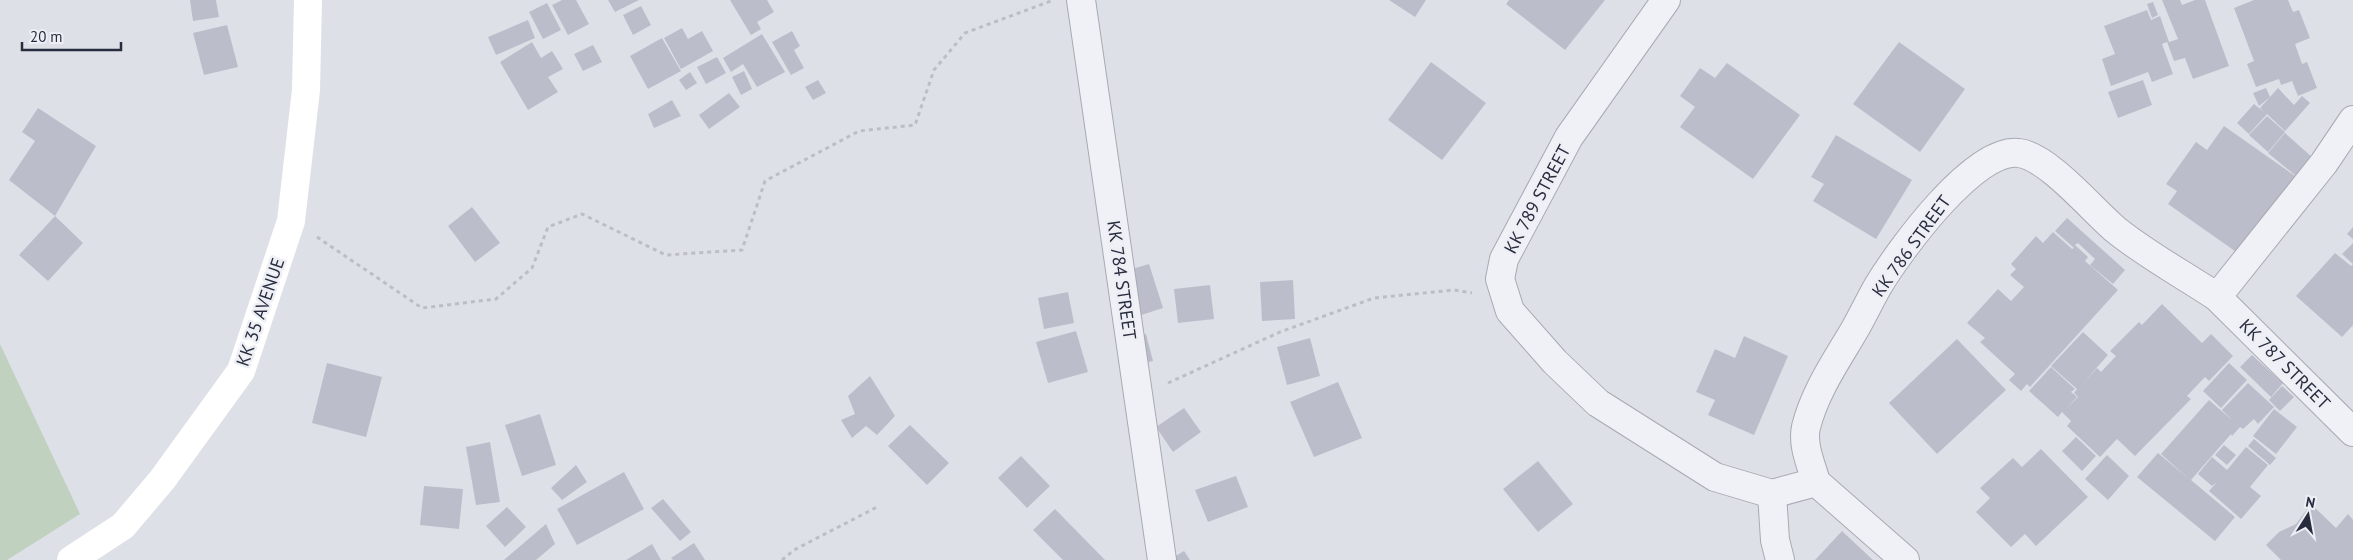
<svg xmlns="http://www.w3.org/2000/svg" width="2353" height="560" viewBox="0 0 2353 560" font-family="'PT Sans',sans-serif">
<rect width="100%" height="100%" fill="#dee0e7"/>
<path fill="#c0d1bf" d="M0,344l80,170 -73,46h-7z"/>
<path fill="#bbbeca" d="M190,0h26l3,17 -26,4z
M562,0h14l13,24 -21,11 -16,-30z
M608,0h31l-24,12z
M730,0h37l7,12 -17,10 4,7 -10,6z
M1389,0h37l-11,17z
M1509,0h96l-40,50 -59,-46z
M2162,0h18l2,5 13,-5h10l24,66 -36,13 -8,-21 -11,3 -7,-19 -5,2 11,30 -21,8 -4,-10 -37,14 -9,-27 13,-5 -11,-28 43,-16 4,10 9,-4 9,26 9,-3z
M2254,0h34l5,12 6,-2 11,28 -15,6 7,20 5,-2 10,26 -19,8 -6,-15 -11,4 -2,-6 -23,8 -9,-23 7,-3 -20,-53z
M2153,2l5,13 -6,3 -5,-14z
M547,3l14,27 -18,9 -14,-27z
M641,6l10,19 -18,10 -10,-20z
M528,20l7,18 -39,17 -8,-18z
M227,25l11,42 -34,8 -11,-42z
M682,28l6,11 14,-8 11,20 -32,18 -17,-31z
M792,31l8,15 -6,4 10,18 -13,7 -19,-33z
M762,34l23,38 -28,15 -14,-23 -12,8 -8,-14z
M662,38l19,33 -33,18 -18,-33z
M532,42l9,16 11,-7 11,18 -15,8 10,15 -30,18 -28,-48z
M1899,42l66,47 -45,63 -67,-48z
M593,45l9,17 -19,9 -9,-17z
M717,57l9,16 -20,11 -9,-17z
M1431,62l55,41 -44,57 -54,-40z
M1727,63l73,52 -47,64 -73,-52 15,-20 -15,-11 20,-28 15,10z
M744,71l8,18 -11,6 -9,-18z
M690,72l7,11 -11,7 -7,-10z
M818,80l8,13 -13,7 -8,-13z
M2143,80l9,25 -34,13 -10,-26z
M2266,88l4,9 8,-9 16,17 8,-9 8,7 -25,28 -18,-17 -18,20 -12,-11 17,-19 10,8 -4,-4 10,-11 -11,9 -6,-13z
M729,93l11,14 -31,22 -10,-14z
M672,100l9,16 -27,12 -6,-14z
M38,108l58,38 -41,70 -46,-36 26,-39 -13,-9z
M2267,116l18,16 -17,20 -19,-17z
M2224,126l74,52 -56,78 -74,-52 9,-13 -11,-7 30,-42 11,8z
M2285,133l27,24 -16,19 -28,-23z
M1836,135l76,45 -36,59 -63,-38 11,-17 -13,-7z
M472,207l28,36 -25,19 -27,-36z
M55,216l28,27 -35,38 -29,-26z
M2067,218l58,52 -12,14 -23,-19 5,-6 -17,-16 -3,2 13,12 -3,4 33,29 -88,97 -3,-3 -6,7 -12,-11 6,-6 -35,-32 5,-4 -18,-15 31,-34 13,12 13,-14 -14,-12 6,-6 -5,-5 25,-28 7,7 10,-11 19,17 2,-1 -19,-17z
M2353,227v12l-6,-5z
M2353,243v21l-11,-10z
M2335,253l16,13 2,-2v61l-11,12 -46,-41z
M1149,264l14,44 -34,11 -14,-45z
M1293,280l2,39 -33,2 -2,-39z
M1210,285l4,34 -36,4 -4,-34z
M1068,292l6,31 -30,6 -6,-31z
M2162,304l40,39 9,-9 22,22 -24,25 -4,-4 -18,19 4,3 -56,57 -18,-17 -17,18 -33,-31 4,-5 -9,-9 -4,5 -29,-26 22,-24 24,22 -4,3 6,5 -10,11 11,-11 -4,-4 3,-4 -26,-23 32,-34 25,23 -26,29 15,-16 4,4 15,-16 -6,-5 29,-29 3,3z
M1076,331l12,41 -40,11 -12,-41z
M1146,334l7,27 -26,7 -8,-27z
M1744,336l44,20 -34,79 -46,-20 7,-15 -19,-8 19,-43 20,9z
M1310,338l10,38 -33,9 -10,-38z
M1957,339l49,51 -69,64 -48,-51z
M2252,355l31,28 -12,14 -31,-30z
M327,363l55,14 -16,60 -54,-14z
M2229,363l18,17 -26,28 -18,-17z
M870,376l25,40 -18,19 -11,-9 -14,12 -11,-18 14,-6 -7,-18z
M1338,382l24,56 -48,19 -24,-55z
M2248,383l26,24 -16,17 -4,-5 -11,10 -3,-2 -8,9 -1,-2 -40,46 44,37 -20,24 -78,-64 21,-24 31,26 -28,-25 48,-54 24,21 -11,-11z
M2282,386l12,11 -14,14 -11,-11z
M1184,408l17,24 -28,20 -17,-25z
M2274,409l23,18 -21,27 -23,-18z
M540,414l16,51 -34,11 -17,-51z
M910,425l39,38 -22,22 -39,-39z
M2076,437l20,19 -14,15 -20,-20z
M2254,439l22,19 -6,7 -22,-19z
M490,442l10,60 -24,3 -10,-58z
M2224,445l12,10 -9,10 -12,-10z
M2246,447l22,18 -18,22 11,9 -20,23 -32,-28 8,-9 -5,4 -14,-12 14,-17 15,13z
M2041,449l47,48 -52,49 -11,-12 -14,13 -35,-35 14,-14 -10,-10 33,-30 9,9z
M2107,455l22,21 -21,24 -23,-21z
M1021,456l29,30 -23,22 -29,-30z
M1538,461l35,43 -35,28 -35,-43z
M576,465l11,17 -25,18 -11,-12z
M624,472l20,37 -67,36 -20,-36z
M1236,476l12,31 -40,15 -13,-32z
M424,486l39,3 -4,40 -39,-4z
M663,499l28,33 -11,9 -29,-33z
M2311,504l25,24 12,-14 5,6v40h-72l-15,-15 13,-13 17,-8z
M507,507l19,20 -21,20 -19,-21z
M1055,509l50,51h-42l-30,-30z
M546,524l9,20 -19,16h-32z
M1842,531l31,29h-58z
M694,543l11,17h-32l-2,-2z
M652,544l9,16h-35z
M1184,551l6,9h-21z"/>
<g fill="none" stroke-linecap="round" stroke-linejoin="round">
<g stroke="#a7aab4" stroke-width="30">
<path id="minor" d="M1081,0l81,560
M1666,0l-97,137 -65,122 -4,20 10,32 45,51 43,41 117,74 57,17
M2217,297l136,135
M1816,482c-5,-18 -14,-37 -10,-55 9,-36 31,-67 49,-98 8,-14 15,-29 23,-43 21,-35 97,-140 141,-133 30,4 74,58 97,77 31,25 68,45 101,67l107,-134 29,-43
M1816,482l89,78
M1772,494l3,46 5,20
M1772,494l44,-12"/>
</g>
<path stroke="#bcbec6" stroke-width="3" stroke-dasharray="4 4" stroke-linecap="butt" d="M317,237l105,71 74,-9 36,-31 16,-41 34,-13 84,41 76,-5 23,-69 94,-50 56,-6 19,-55 31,-37 86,-32
M1168,383l112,-51 94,-34 80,-8 18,3
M782,560l12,-10 85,-44"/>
<use href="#minor" stroke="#f0f1f6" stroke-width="28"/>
<path stroke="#fff" stroke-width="28" d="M71,560l52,-34 39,-46 79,-109 50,-150 15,-131 2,-90"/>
</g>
<g text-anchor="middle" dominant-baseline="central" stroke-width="5" stroke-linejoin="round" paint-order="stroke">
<g font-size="18" fill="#272c3e" stroke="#edeff5">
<text transform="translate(1537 199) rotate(-62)">KK 789 STREET</text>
<text transform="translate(1911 246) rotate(-54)">KK 786 STREET</text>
<text transform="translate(1122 280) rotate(82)">KK 784 STREET</text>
<text transform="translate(260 312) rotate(-71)">KK 35 AVENUE</text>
<text transform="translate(2285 364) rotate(45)">KK 787 STREET</text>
</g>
</g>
<g transform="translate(2308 515) rotate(11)" stroke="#edeff5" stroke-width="4" paint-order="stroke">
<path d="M0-4L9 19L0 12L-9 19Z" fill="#272c3e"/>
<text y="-8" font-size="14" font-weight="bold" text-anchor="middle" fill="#272c3e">N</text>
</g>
<path d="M22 42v8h99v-8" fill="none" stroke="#272c3e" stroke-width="2.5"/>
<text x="30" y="42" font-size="15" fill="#272c3e" stroke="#edeff5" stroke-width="4" paint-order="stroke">20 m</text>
</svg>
